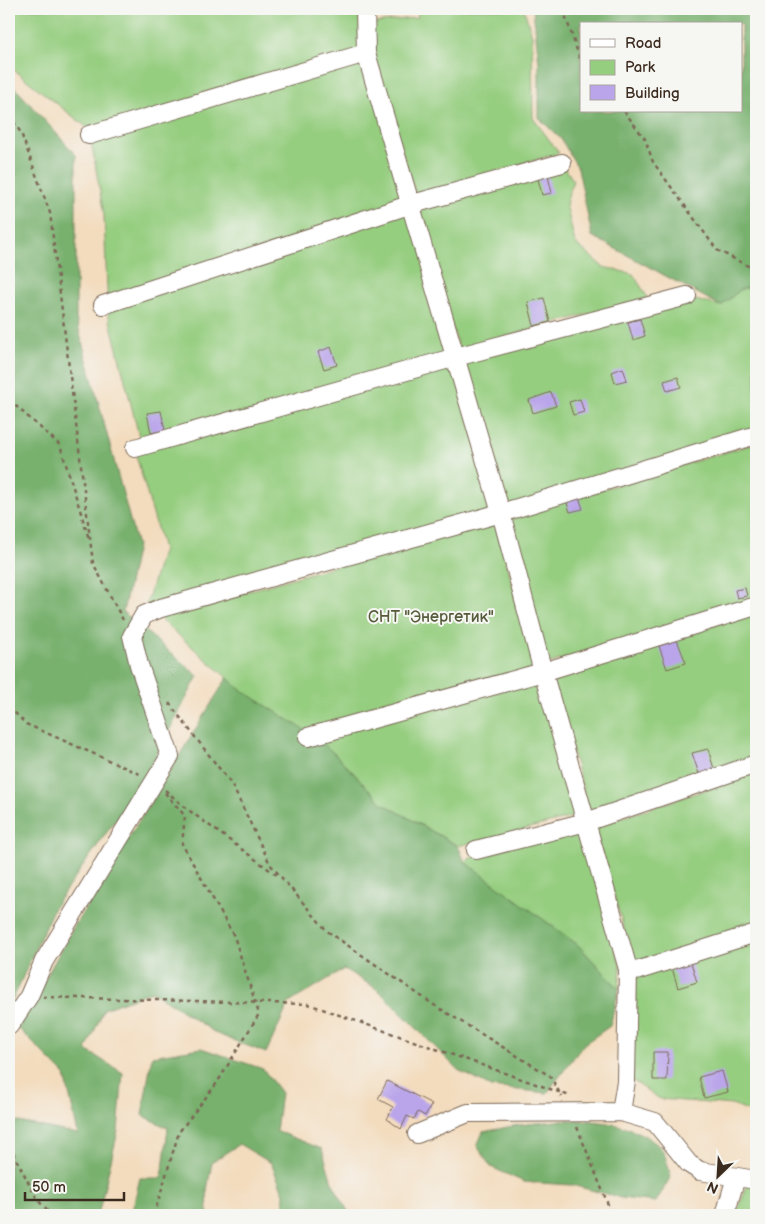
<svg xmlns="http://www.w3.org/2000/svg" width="765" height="1224" viewBox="0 0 765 1224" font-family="'Balsamiq Sans',sans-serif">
<rect width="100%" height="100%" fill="#f6f6f2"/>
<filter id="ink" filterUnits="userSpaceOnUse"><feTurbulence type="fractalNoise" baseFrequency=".02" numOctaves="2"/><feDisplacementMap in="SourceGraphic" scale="10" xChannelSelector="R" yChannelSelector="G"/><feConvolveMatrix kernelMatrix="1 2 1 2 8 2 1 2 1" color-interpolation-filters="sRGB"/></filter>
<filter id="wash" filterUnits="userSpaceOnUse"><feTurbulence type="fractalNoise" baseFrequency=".0096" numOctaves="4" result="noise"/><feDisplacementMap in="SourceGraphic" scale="20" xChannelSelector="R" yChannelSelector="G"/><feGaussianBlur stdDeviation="1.12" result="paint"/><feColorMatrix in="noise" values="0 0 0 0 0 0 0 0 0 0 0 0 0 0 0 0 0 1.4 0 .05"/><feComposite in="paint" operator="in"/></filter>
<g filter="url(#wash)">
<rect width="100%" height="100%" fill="#f3dcbe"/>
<path fill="#96ce80" stroke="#687c4f" d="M9,9h349l136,501 -349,99 18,-60 -27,-94 4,-15 -32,-127 -4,-98 -15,-86 -80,-63z
M416,9h108l8,27 1,82 26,35 -143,43 -44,-143 -2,-29 48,-7z
M565,168l8,12 -7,24 9,39 28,24 30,7 15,24 -189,51 -44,-142z
M756,287v147l-253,73 -41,-144 229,-64 30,7 20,-17z
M756,443v158l-209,63 -40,-146z
M494,520l43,148 -233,62 -64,-41 -82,-72z
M756,612v149l-166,52 -39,-134z
M542,680l35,136 -119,30 -76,-43 -41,-43 -24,-22z
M756,773v341l-24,-9 -72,-6 -28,-19 4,-110 -42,-143z
M582,829l39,139 -2,21 -41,-44 -114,-83 15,-9z
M749,1181l7,3v31h-20z"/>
<path fill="#78b16e" stroke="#5a6e46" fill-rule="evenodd" d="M533,9h223v278l-15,2 -20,17 -129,-70 -14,-68 -17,-29 -22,-21v-56zM581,24h160v87h-160z
M9,81l67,74v164l61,227 -14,66 75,64 -57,108 -87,123 -45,101z
M227,678l13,11 77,49 24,22 41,43 76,43 7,16 113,83 41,44 -9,37 -26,18 -37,49 -56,-6 -33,-17 -81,-81 -33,-20 -55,34 -23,50 -49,-19 -65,-43 -48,18 -18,41 37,23 -5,58 -20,84h-89v-95l69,14 -13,-59 -47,-47 54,-98z
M201,1048l62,21 18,24 -5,38 46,18 10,33 18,33h-67l1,-21 -13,-31 -32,-19 -27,18 -5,28 1,25h-77l9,-37h22l6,-50 -26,-13 10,-59z
M565,1120c33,0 69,3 95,27 6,6 8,21 11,29l-15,26 -35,-4 -49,-13 -48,-3 -33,-15 -14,-21 6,-14 35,-7z"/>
<g id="blocks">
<path fill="#baa5ea" d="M548,176l4,17 -10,2 -4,-16z
M544,298l6,24 -16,4 -6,-24z
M640,319l5,17 -12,4 -5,-18z
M331,347l6,18 -13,4 -6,-17z
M623,368l4,12 -12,3 -3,-11z
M678,377l3,10 -14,4 -3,-10z
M551,392l5,14 -23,7 -4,-13z
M580,399l4,13 -11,3 -4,-13z
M161,411l4,19 -14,3 -4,-20z
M578,494l5,15 -13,3 -5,-15z
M745,588l2,8 -10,2 -2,-8z
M677,640l9,23 -19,6 -8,-23z
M708,749l6,20 -15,5 -7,-21z
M691,963l6,19 -19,6 -6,-20z
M653,1052h15l-1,28h-14z
M722,1071l6,21 -24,6 -5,-21z
M387,1081l45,23 -7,12 -7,-4 -4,7 -7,-3 -6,13 -14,-10 6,-12 -15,-8z"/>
</g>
</g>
<g filter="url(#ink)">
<use href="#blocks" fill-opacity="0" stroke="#7b6856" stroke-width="1"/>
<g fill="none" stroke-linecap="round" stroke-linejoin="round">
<g stroke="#7b6856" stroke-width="20">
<path id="minor" d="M365,9l1,44 135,460 42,159 85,297 -2,112 -5,31 34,10 34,42 11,7 56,9
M89,135l277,-82
M103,305l306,-100 153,-42
M135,448l321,-91 231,-61
M308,737l235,-65 213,-66
M476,850l110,-28 170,-58
M628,969l8,2 120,-38
M9,1026l20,-30 15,-35 126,-205 -31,-91 -7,-29 12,-21 17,-7 340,-95 255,-78
M417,1134l51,-21 153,-1
M725,1215l11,-38"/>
</g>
<path stroke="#7b6856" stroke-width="2.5" stroke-dasharray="4 4" stroke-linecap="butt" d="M563,9l18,53
M624,111l21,28 8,23 64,88 39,20
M9,115l12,18 29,80 43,350 30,57
M9,400l51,45 29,94
M169,703l63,82 38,79 57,67 107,74 116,71 12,21
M9,707l17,17 116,51
M165,790l22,19 91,67
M43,997l265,7 262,92
M577,1127l32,80v8
M9,1145l28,54 14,16
M154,1215l25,-83 38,-49 42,-69 -25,-78 -52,-92 3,-28 -20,-23"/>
<use href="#minor" stroke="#fff" stroke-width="18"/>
</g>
</g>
<g text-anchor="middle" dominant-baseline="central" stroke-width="4" stroke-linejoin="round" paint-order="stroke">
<g font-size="16" fill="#565b3b" stroke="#f6f6f2">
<text x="431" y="617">СНТ "Энергетик"</text>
</g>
</g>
<rect width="765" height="1224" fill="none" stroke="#f6f6f2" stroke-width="30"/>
<rect x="580" y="22" width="162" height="90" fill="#f6f6f2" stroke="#aba49d"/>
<rect x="590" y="39" width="25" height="8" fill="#ffffff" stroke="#aba49d"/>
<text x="625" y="48" font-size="15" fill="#3b2a1e">Road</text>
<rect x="590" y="60" width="25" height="15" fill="#96ce80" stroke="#aba49d"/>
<text x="625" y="72" font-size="15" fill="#3b2a1e">Park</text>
<rect x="590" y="85" width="25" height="15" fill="#baa5ea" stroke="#aba49d"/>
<text x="625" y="98" font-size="15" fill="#3b2a1e">Building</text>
<g transform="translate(718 1176) rotate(205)" stroke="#f6f6f2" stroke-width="4" paint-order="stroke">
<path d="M0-4L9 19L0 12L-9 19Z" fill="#3b2a1e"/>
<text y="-8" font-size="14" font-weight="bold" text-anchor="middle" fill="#3b2a1e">N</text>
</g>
<path d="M25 1192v8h99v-8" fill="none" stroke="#3b2a1e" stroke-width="2.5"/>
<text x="32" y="1192" font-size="15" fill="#3b2a1e" stroke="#f6f6f2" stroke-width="4" paint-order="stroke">50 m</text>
</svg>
